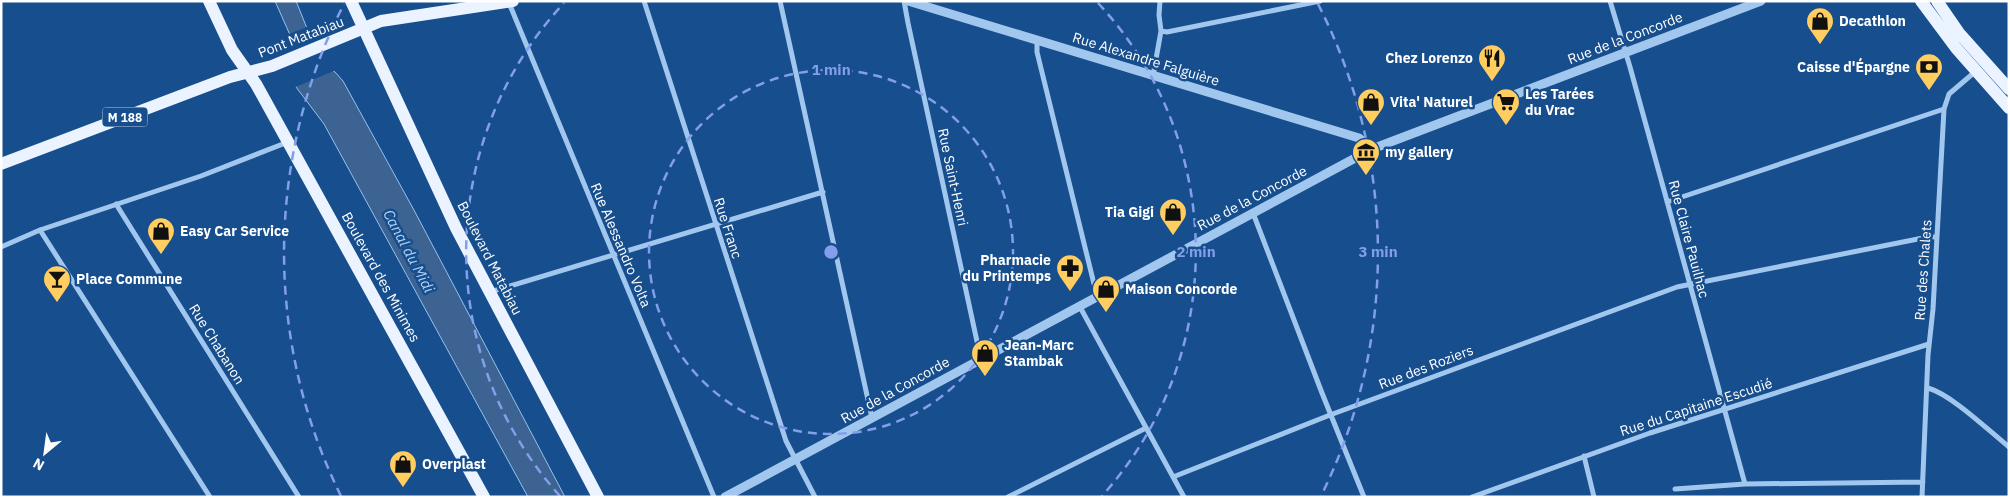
<svg xmlns="http://www.w3.org/2000/svg" width="2010" height="498" viewBox="0 0 2010 498" font-family="'IBM Plex Sans',sans-serif">
<rect width="100%" height="100%" fill="#174e8d"/>
<path fill="#3c6391" stroke="#95c2f1" d="M275,1h21l25,62 14,9 8,9 72,131 150,285h-37l-204,-373 -28,-37 -6,-52z"/>
<path fill="#174e8d" d="M309,26l14,35 13,9 -43,18 -6,-53z"/>
<g fill="none" stroke-linecap="round" stroke-linejoin="round">
<path stroke="#a2c7ef" stroke-width="5" d="M644,1l142,440 29,56
M780,1l92,417
M904,1l4,22 70,323 6,11
M1610,1l20,66 115,417
M509,3l205,494
M1161,31l6,1 153,-31
M1037,40v12l57,232 6,12
M1153,76l8,-45 -2,-16 1,-14
M1667,202l277,-93
M116,204l183,293
M1253,213l69,180 42,104
M40,230l170,267
M1,247l39,-17 161,-54 87,-34
M490,292l333,-100
M1080,307l104,190
M1928,388c24,7 60,42 81,59
M1584,456l10,41
M1173,477l157,-62 347,-128 251,-50h9
M1675,489l70,-5 178,-2
M1008,497l138,-69
M1472,497l178,-64 279,-89
M1922,497l6,-142 5,-46 11,-200 5,-15 27,-23"/>
<path stroke="#a2c7ef" stroke-width="9" d="M908,1l451,137 13,11
M725,497l647,-348 389,-148"/>
<path stroke="#eaf3ff" stroke-width="12" d="M209,1l23,49 24,34 228,413
M351,1l105,227 142,269
M1921,1l35,47 53,60
M1937,1l22,32 50,56
M1,164l229,-87 42,-11 109,-45 132,-20"/>
</g>
<g fill="none" stroke="#839eea" stroke-width="2.5" stroke-dasharray="9 6">
<circle cx="831" cy="252" r="182"/>
<path d="M560 496A365 365 0 0 1 564 3M1098 3A365 365 0 0 1 1102 496"/>
<path d="M341 496A547 547 0 0 1 344 4M1318 4A547 547 0 0 1 1321 496"/>
</g>
<defs>
<g id="shop-pin" transform="scale(1.4375)"><path d="M0 17L-7.5 6A9.5 9.5 0 1 1 7.5 6Z" fill="#ffcd60" stroke="#174e8d"/><path d="M-5-2.5h2.3a2.7 3.5 0 0 1 5.4 0H5L5.5 6h-11ZM-1.5-2.5h3a1.5 2.3 0 0 0-3 0Z" fill="#111"/></g>
<g id="restaurant-pin" transform="scale(1.4375)"><path d="M0 17L-7.5 6A9.5 9.5 0 1 1 7.5 6Z" fill="#ffcd60" stroke="#174e8d"/><path d="M-5-6h1v4h1v-4h1v4h1v-4h1v5L-1.5 .5V6h-2V.5L-5-1ZM5-6V6H3V1.5H1.5Q1.5-4 5-6Z" fill="#111"/></g>
<g id="bank-pin" transform="scale(1.4375)"><path d="M0 17L-7.5 6A9.5 9.5 0 1 1 7.5 6Z" fill="#ffcd60" stroke="#174e8d"/><path d="M-6-4H6V4H-6ZM0-2.3a2.3 2.3 0 1 0 0 4.6a2.3 2.3 0 1 0 0-4.6Z" fill="#111"/></g>
<g id="supermarket-pin" transform="scale(1.4375)"><path d="M0 17L-7.5 6A9.5 9.5 0 1 1 7.5 6Z" fill="#ffcd60" stroke="#174e8d"/><path d="M-6-5.5h2.5l.6 2H6L4.5 2H-2.5L-4.4-4H-6ZM-1.5 3.2a1.3 1.3 0 1 0 .1 0ZM3 3.2a1.3 1.3 0 1 0 .1 0Z" fill="#111"/></g>
<g id="museum-pin" transform="scale(1.4375)"><path d="M0 17L-7.5 6A9.5 9.5 0 1 1 7.5 6Z" fill="#ffcd60" stroke="#174e8d"/><path d="M0-6L6-3V-2H-6V-3ZM-5-1h2V3h-2ZM-1-1h2V3h-2ZM3-1h2V3H3ZM-6 4H6V6H-6Z" fill="#111"/></g>
<g id="pharmacy-pin" transform="scale(1.4375)"><path d="M0 17L-7.5 6A9.5 9.5 0 1 1 7.5 6Z" fill="#ffcd60" stroke="#174e8d"/><path d="M-2-6h4v4h4v4h-4v4h-4v-4h-4v-4h4Z" fill="#111"/></g>
<g id="bar-pin" transform="scale(1.4375)"><path d="M0 17L-7.5 6A9.5 9.5 0 1 1 7.5 6Z" fill="#ffcd60" stroke="#174e8d"/><path d="M-6-5H6L.8 .8V4.5H3.5V6h-7V4.5H-.8V.8Z" fill="#111"/></g>
</defs>
<g fill-rule="evenodd">
<use href="#shop-pin" x="1820" y="21"/>
<use href="#restaurant-pin" x="1492" y="58"/>
<use href="#bank-pin" x="1929" y="67"/>
<use href="#shop-pin" x="1371" y="102"/>
<use href="#supermarket-pin" x="1506" y="102"/>
<use href="#museum-pin" x="1366" y="152"/>
<use href="#shop-pin" x="1173" y="212"/>
<use href="#shop-pin" x="161" y="231"/>
<use href="#pharmacy-pin" x="1070" y="268"/>
<use href="#bar-pin" x="57" y="279"/>
<use href="#shop-pin" x="1106" y="289"/>
<use href="#shop-pin" x="985" y="353"/>
<use href="#shop-pin" x="403" y="464"/>
</g>
<g text-anchor="middle" dominant-baseline="central" stroke-width="5" stroke-linejoin="round" paint-order="stroke">
<rect fill="#174e8d" stroke="#b9cadd" stroke-width="1" x="102.5" y="107.5" width="45" height="19" rx="4"/>
<g font-size="12" font-weight="bold" fill="#fff">
<text x="125" y="117">M 188</text>
</g>
<g font-size="14" font-weight="bold" fill="#fff" stroke="#174e8d" text-anchor="start">
<text x="1839" y="21">Decathlon</text>
<text x="1473" y="58" text-anchor="end">Chez Lorenzo</text>
<text x="1910" y="67" text-anchor="end">Caisse d'Épargne</text>
<text x="1525" y="94">Les Tarées<tspan x="1525" dy="16">du Vrac</tspan></text>
<text x="1390" y="102">Vita' Naturel</text>
<text x="1385" y="152">my gallery</text>
<text x="1154" y="212" text-anchor="end">Tia Gigi</text>
<text x="180" y="231">Easy Car Service</text>
<text x="1051" y="260" text-anchor="end">Pharmacie<tspan x="1051" dy="16">du Printemps</tspan></text>
<text x="76" y="279">Place Commune</text>
<text x="1125" y="289">Maison Concorde</text>
<text x="1004" y="345">Jean-Marc<tspan x="1004" dy="16">Stambak</tspan></text>
<text x="422" y="464">Overplast</text>
</g>
<g font-size="14" fill="#fff" stroke="#174e8d">
<text transform="translate(301 37) rotate(-21)">Pont Matabiau</text>
<text transform="translate(1625 38) rotate(-21)">Rue de la Concorde</text>
<text transform="translate(1146 59) rotate(17)">Rue Alexandre Falguière</text>
<text transform="translate(953 177) rotate(78)">Rue Saint-Henri</text>
<text transform="translate(1252 198) rotate(-28)">Rue de la Concorde</text>
<text transform="translate(728 228) rotate(72)">Rue Franc</text>
<text transform="translate(1689 239) rotate(75)">Rue Claire Pauilhac</text>
<text transform="translate(621 245) rotate(67)">Rue Alessandro Volta</text>
<text transform="translate(490 258) rotate(63)">Boulevard Matabiau</text>
<text transform="translate(1923 270) rotate(-86)">Rue des Chalets</text>
<text transform="translate(381 277) rotate(61)">Boulevard des Minimes</text>
<text transform="translate(217 344) rotate(58)">Rue Chabanon</text>
<text transform="translate(1426 367) rotate(-21)">Rue des Roziers</text>
<text transform="translate(895 390) rotate(-29)">Rue de la Concorde</text>
<text transform="translate(1696 407) rotate(-18)">Rue du Capitaine Escudié</text>
</g>
<g font-size="15" font-style="italic" fill="#aed1f6" stroke="#174e8d">
<text transform="translate(409 251) rotate(62)">Canal du Midi</text>
</g>
</g>
<circle cx="831" cy="252" r="8" fill="#839eea" stroke="#174e8d" stroke-width="2.5"/>
<g font-size="15" text-anchor="middle" font-weight="bold" fill="#839eea" stroke="#174e8d" stroke-width="5" stroke-linejoin="round" paint-order="stroke">
<text x="831" y="75">1 min</text>
<text x="1196" y="257">2 min</text>
<text x="1378" y="257">3 min</text>
</g>
<rect width="2010" height="498" fill="none" stroke="#ffffff" stroke-width="5"/>
<g transform="translate(45 453) rotate(209)" stroke="#174e8d" stroke-width="4" paint-order="stroke">
<path d="M0-4L9 19L0 12L-9 19Z" fill="#ffffff"/>
<text y="-8" font-size="14" font-weight="bold" text-anchor="middle" fill="#ffffff">N</text>
</g>
</svg>
